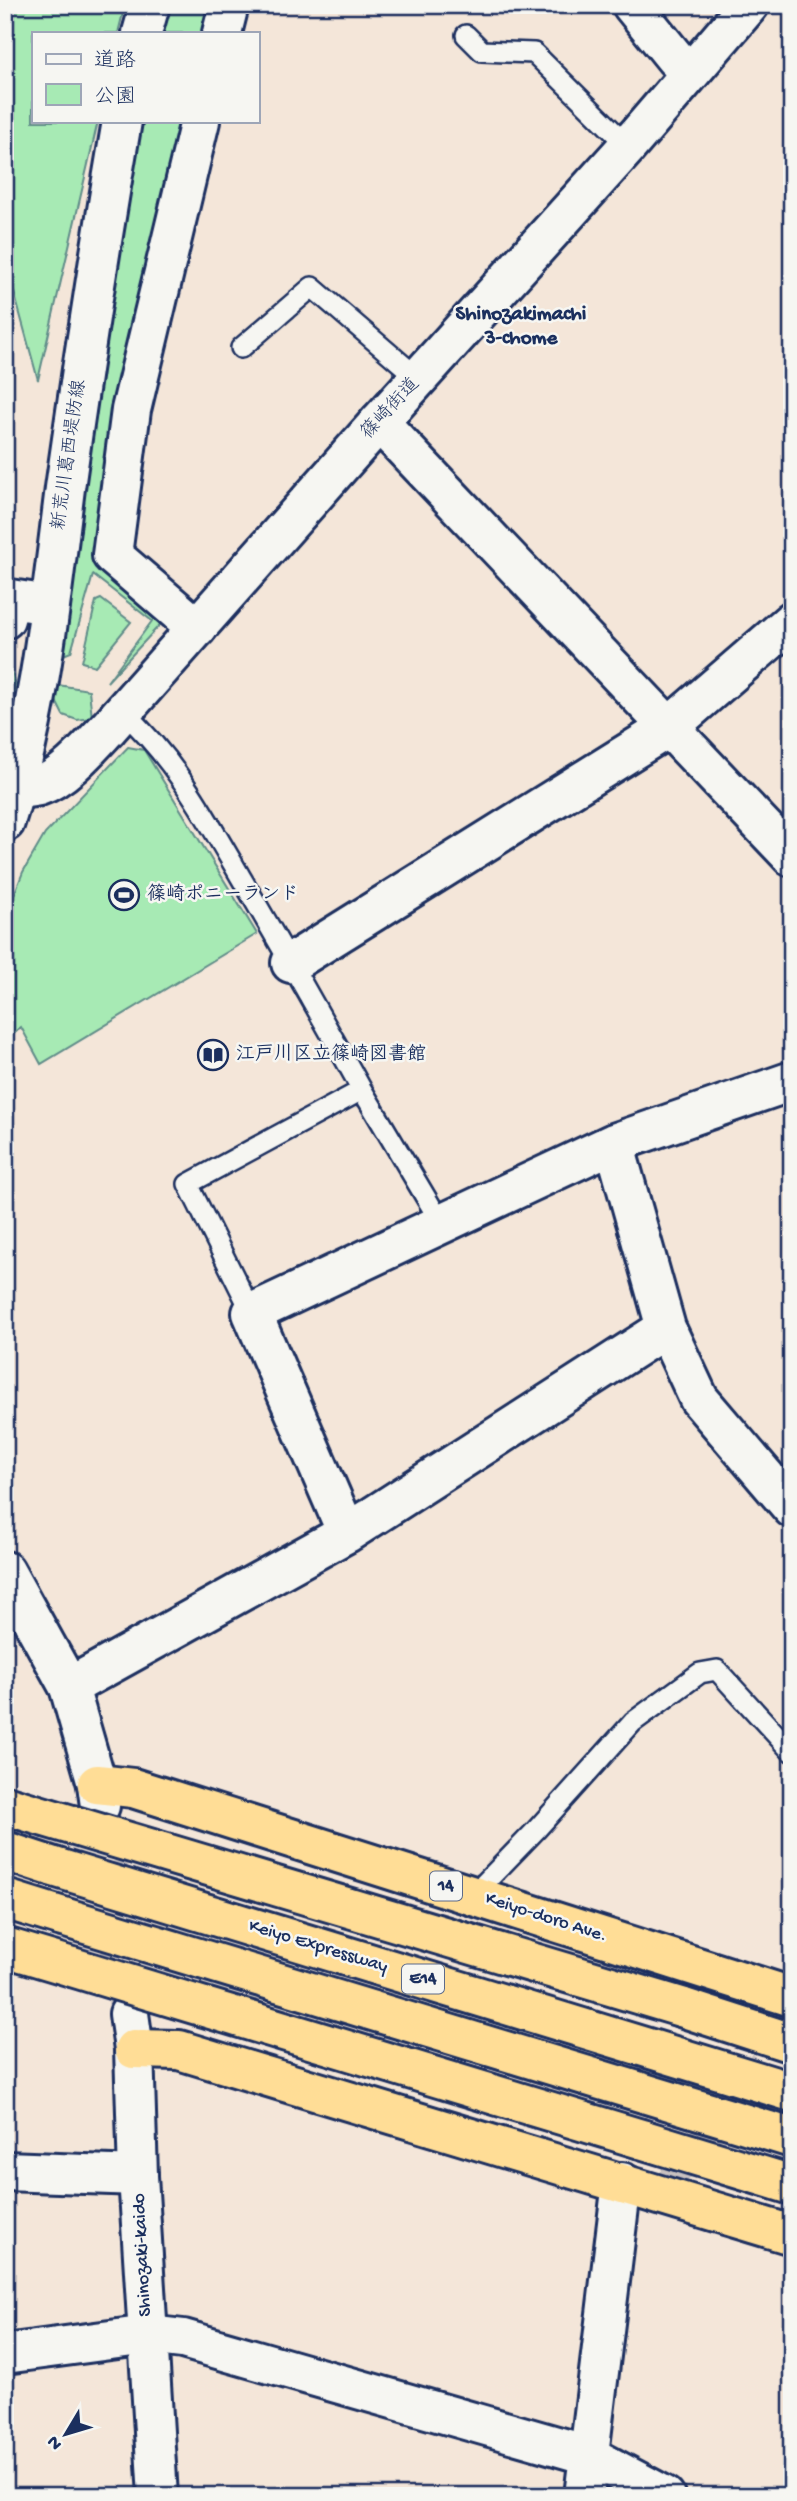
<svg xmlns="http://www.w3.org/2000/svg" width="797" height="2501" viewBox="0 0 797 2501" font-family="'Gochi Hand','Klee One',sans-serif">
<rect width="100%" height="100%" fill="#f4e6d9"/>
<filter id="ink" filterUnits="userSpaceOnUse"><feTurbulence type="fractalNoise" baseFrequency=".0143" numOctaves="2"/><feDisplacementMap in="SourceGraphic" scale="14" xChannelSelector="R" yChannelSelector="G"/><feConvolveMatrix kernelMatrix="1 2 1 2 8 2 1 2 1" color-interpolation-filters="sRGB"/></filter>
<g filter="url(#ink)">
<path fill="#a7eab4" stroke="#618c89" stroke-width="2" d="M5,5h120l-7,28h-85v88h65l-60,259 -33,-121z
M167,5h49l-7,28h-49z
M141,121h47l-88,438 67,58 -60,65 45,-61 -59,-46 -22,77 -10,4 29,-219z
M101,599l30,23 -36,44 -13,-4 14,-61z
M9,662l8,26 -6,47 -6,18v-79z
M58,685l31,5 3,28 -15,2 -14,-5 -8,-16z
M128,747l16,3 113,184 -216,130 -20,-37 -16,13v-122l18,-46 22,-38z"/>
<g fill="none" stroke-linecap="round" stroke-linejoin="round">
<path stroke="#c9c1c0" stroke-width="28" stroke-dasharray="28 14" stroke-linecap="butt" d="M668,2184l123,-158"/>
<path stroke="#c9c1c0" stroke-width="38" stroke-dasharray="38 19" stroke-linecap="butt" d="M100,1806l29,208"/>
<g stroke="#1b2f5e" stroke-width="24">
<path id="service" d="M466,35l16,16 52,2 94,93
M241,348l71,-61 107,92
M123,712c51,46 83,105 117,164 42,71 82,142 122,214l-174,94 64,129
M362,1090l79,133
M473,1895l63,-65 97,-108 67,-49 17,-3 75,82"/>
</g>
<g stroke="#1b2f5e" stroke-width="44">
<path id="minor" d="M632,5l43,53 15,14
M222,33l7,-28
M379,422l413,435
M5,619l5,-20 40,6
M197,628l-85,-73 19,-145 69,-289
M291,963l377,-235 124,-107
M614,1143l52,185 33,71 93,109
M347,1533l-95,-220 362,-170 178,-62
M69,1687l278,-154 319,-205
M5,2171l133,5
M5,2354l143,-19 35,4 405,116 77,41
M584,2496l38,-314"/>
</g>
<g stroke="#1b2f5e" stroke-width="44">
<path id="tertiary" d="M16,789c7,-1 16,-1 23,-3 25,-8 52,-40 70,-59l270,-305 249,-276 121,-141"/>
</g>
<g stroke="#1b2f5e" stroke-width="44">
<path id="secondary" d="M142,33l8,-28
M5,822c35,-107 46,-223 60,-334 17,-123 36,-245 57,-367
M5,1571l64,116 28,97 3,22
M129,2014l5,35 4,127 20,320"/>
</g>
<g stroke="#1b2f5e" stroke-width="44">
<path id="trunk" d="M97,1784l36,4 659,209
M134,2049l45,1 613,185"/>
</g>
<g stroke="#1b2f5e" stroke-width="44">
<path id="motorway" d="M5,1805l40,12
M5,1851l49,16
M5,1899l58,18
M5,1947l67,20
M681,2007l111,36
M641,2139l151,46"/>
</g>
<use href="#service" stroke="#f6f6f2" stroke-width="19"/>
<use href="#minor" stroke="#f6f6f2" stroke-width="38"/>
<use href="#tertiary" stroke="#f6f6f2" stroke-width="38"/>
<use href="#secondary" stroke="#f6f6f2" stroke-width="38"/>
<use href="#trunk" stroke="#ffdd96" stroke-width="38"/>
<use href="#motorway" stroke="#ffdd96" stroke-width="38"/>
<g stroke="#1b2f5e" stroke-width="44" stroke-linecap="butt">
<path id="motorway-bridge" d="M45,1817l636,190
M54,1867l738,225
M63,1917l729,221
M72,1967l569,172"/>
</g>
<use href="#motorway-bridge" stroke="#ffdd96" stroke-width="38"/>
</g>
</g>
<defs>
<g id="stadium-ring" transform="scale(1.575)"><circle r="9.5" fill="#f6f6f2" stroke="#1b2f5e" stroke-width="1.5"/><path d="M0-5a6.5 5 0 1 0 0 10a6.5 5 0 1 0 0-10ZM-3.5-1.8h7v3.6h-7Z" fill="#1b2f5e"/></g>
<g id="library-ring" transform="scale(1.575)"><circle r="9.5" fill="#f6f6f2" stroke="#1b2f5e" stroke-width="1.5"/><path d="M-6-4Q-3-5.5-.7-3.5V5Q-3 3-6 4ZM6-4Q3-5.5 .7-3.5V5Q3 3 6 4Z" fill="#1b2f5e"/></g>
</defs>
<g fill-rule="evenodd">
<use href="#stadium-ring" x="124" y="895"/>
<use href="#library-ring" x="213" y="1055"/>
</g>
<g text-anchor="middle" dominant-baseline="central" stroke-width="5" stroke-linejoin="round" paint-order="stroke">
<g fill="#f6f6f2" stroke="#5d6b8a" stroke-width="2">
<rect x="430" y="1871.5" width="32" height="29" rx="5"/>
<rect x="402" y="1964.5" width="42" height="29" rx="5"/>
</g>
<g font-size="18" font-weight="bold" fill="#1b2f5e">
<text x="446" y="1886">14</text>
<text x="423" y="1979">E14</text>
</g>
<g font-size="19" fill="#1b2f5e" stroke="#f6f6f2">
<text transform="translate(391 409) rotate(-47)">篠崎街道</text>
<text transform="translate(70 455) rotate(-82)">新荒川葛西堤防線</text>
<text transform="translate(546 1918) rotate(18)">Keiyo-doro Ave.</text>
<text transform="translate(318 1947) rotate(17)">Keiyo Expressway</text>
<text transform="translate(143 2255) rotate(-93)">Shinozaki-kaido</text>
</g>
<g font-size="19" font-weight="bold" fill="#1b2f5e" stroke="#f6f6f2" text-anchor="start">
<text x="147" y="895">篠崎ポニーランド</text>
<text x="236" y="1055">江戸川区立篠崎図書館</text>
</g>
<g font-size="21" font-weight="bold" fill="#1b2f5e" stroke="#f6f6f2">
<text x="521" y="315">Shinozakimachi<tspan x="521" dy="24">3-chome</tspan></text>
</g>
</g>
<rect width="797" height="2501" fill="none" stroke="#f6f6f2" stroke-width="28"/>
<rect x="14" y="14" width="769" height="2473" fill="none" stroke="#1b2f5e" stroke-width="2.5" filter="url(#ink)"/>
<rect x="32" y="32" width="228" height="91" fill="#f6f6f2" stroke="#9ea6b7" stroke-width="2"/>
<rect x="46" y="54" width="35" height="10" fill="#f6f6f2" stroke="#9ea6b7" stroke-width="2"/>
<text x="94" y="66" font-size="21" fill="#1b2f5e">道路</text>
<rect x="46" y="84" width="35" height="21" fill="#a7eab4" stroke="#9ea6b7" stroke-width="2"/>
<text x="94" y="102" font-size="21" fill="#1b2f5e">公園</text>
<g transform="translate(66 2434) rotate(232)" stroke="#f6f6f2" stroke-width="5" paint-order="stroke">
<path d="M0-5L12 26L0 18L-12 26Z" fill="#1b2f5e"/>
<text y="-10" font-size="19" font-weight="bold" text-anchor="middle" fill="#1b2f5e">N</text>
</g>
</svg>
